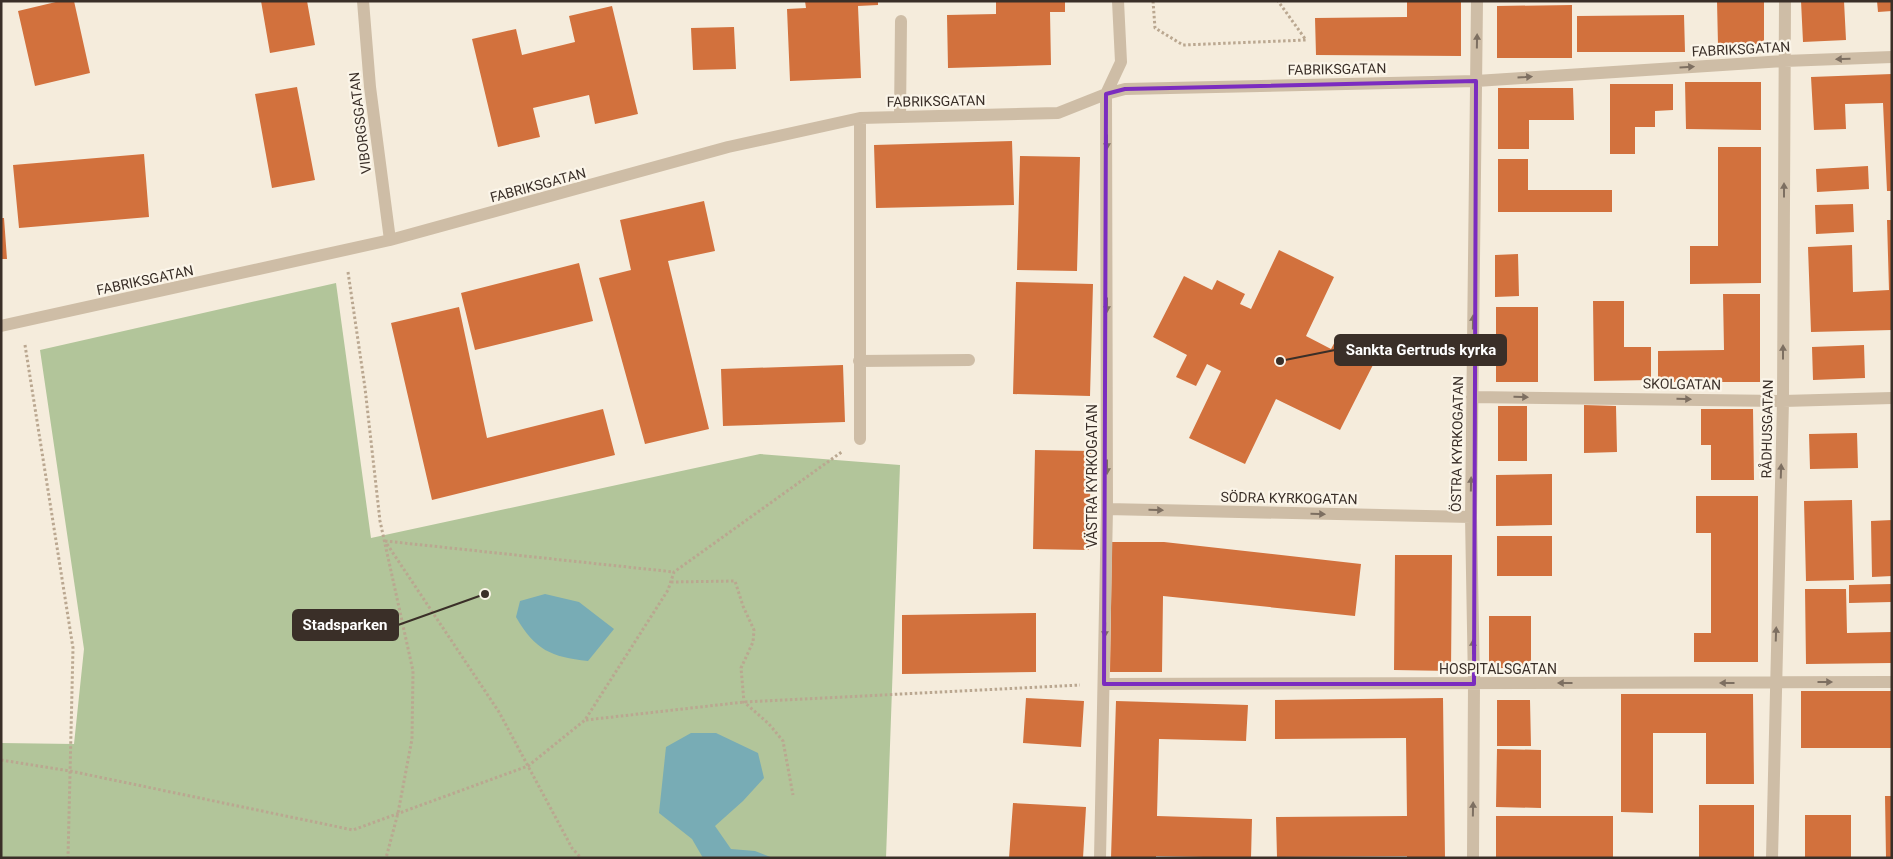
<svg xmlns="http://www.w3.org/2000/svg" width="1893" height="859" viewBox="0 0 1893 859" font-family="Roboto,sans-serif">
<rect width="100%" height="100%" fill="#f5ecdc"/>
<path fill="#b2c59a" d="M336,283l35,255 389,-84 140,11 -14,393h-885v-115l73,1 10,-95 -44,-299z"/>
<path fill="#78acb5" d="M545,594l34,8 35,27 -26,32c-37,-4 -53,-11 -72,-44l4,-16z
M691,733h25l42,20 6,25 -21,23 -28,25 16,23 24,2 18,7h-70l-11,-19 -33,-26 7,-66z"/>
<path fill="#d2713d" d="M60,1h14l16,72 -55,13 -17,-75z
M261,1h46l8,44 -45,8z
M805,1h73v4l-20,1 3,72 -71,3 -3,-72 19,-1z
M996,1h69v11h-15l1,53 -103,3 -1,-53 49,-1z
M1407,1h54v55l-145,-1 -1,-37 92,-1z
M1717,1h47v43l-46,1z
M1801,1h43l2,39 -43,2z
M1877,1h15v10l-14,1z
M1572,5v53h-75v-52z
M612,6l26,108 -43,10 -6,-29 -56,13 7,29 -42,10 -26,-108 44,-10 6,26 53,-13 -6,-26z
M1684,15l1,37h-108v-36z
M734,27l2,42 -43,1 -2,-42z
M1892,74v117h-5l-4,-88 -38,1 1,25 -32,1 -3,-53z
M1685,82h76v48l-75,-1z
M1610,84h63v26l-18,1v16h-20v27h-25z
M297,87l18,93 -43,8 -17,-94z
M1498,88h75l1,32h-45v29h-31z
M1012,141l2,64 -138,3 -2,-63z
M1718,147h43v136l-71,1v-38h28z
M144,154l5,63 -130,11 -6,-63z
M1020,156l60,1 -3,114 -60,-1z
M1498,159h30v31h84v22h-114z
M1868,166l1,23 -52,3 -1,-23z
M704,201l11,50 -47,10 41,168 -64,15 -46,-166 32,-8 -11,-50z
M1853,204l1,28 -38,2 -1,-29z
M1,218h3l3,41h-6z
M1887,220h5v110l-81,2 -3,-85 44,-2 1,47 36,-2z
M1279,250l55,27 -28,59 25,13 6,-11 40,19 -37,73 -64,-31 -31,65 -56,-26 32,-67 -14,-7 -11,22 -20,-9 11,-22 -34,-18 31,-61 28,14 5,-10 28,14 -5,10 11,5z
M1518,254l1,42 -24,1v-42z
M579,263l14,58 -118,29 -14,-57z
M1016,282l77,2 -3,112 -77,-2z
M1723,294h37v88h-102v-31l66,-1z
M1593,301h31v46h27v33l-57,1z
M459,307l28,131 116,-29 12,46 -183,45 -41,-177z
M1496,307h42v75h-42z
M1864,345l1,33 -52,2 -1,-33z
M843,365l2,57 -122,4 -2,-57z
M1584,405l32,1 1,46 -33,1z
M1498,406h29v55h-29z
M1701,409h52l1,71h-43v-35h-10z
M1857,433l1,35 -48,1 -1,-35z
M1035,450l56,1 -2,99 -56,-1z
M1552,474v51l-56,1v-51z
M1696,496h62v166h-64v-29h17v-100h-15z
M1852,500l2,80 -48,1 -2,-80z
M1892,520v56l-20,1 -1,-56z
M1497,536h55v40h-55z
M1112,542h52l197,22 -6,52 -192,-20 -1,76h-52z
M1395,555h57l-1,116 -57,-1z
M1892,584v18l-43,1v-18z
M1805,589h41l1,44 45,-1v31l-86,1z
M1036,613v59l-134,2v-59z
M1489,616h42v52h-42z
M1801,691h91v57h-91z
M1621,694h132l1,90h-48v-51h-53v80l-32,-1z
M1026,698l58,3 -3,46 -58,-4z
M1443,698l2,160h-38v-2l-130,1 -1,-40 131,-1 -1,-78 -131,1v-39z
M1497,700h33l1,46h-34z
M1116,701l132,4 -2,36 -87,-2 -2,77 95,3 -1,39 -95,-2v2h-45z
M1497,749l44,1v58l-45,-1z
M1885,796h7v62h-6z
M1013,803l73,4 -3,51h-74z
M1699,805h55v53h-55z
M1805,815h46v43h-46z
M1496,816h117v42h-117z"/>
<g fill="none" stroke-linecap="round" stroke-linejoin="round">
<path stroke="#baa790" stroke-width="3" stroke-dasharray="2.5 2.5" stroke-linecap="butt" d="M1153,1l2,27 28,17 123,-5 -28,-39
M348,272l17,116 15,133 33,150 -1,68 -14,74 -12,45
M25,345l48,303 -5,210
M385,541l289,31
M387,544l112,168 73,136 9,10
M671,582l64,-1 8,25 11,24 -1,12 -12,26 3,34 25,22 14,17 10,54
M586,720l158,-18 336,-17
M1,760l69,11 283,59 175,-64 57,-46 83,-130 6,-18 169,-121"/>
<path stroke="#cebda6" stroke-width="12" d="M363,1l7,86 20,153
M900,117l1,-96
M1,326l389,-86 338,-93 132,-29 198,-5 48,-19 19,-5 351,-8 308,-20 108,-4
M859,361l110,-1
M1472,397l311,4 109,-3
M860,439v-321
M1107,509l364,8
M1104,684l788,-2
M1100,858l7,-349 -1,-415 15,-32 -3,-61
M1473,858l1,-174 -3,-167 6,-516
M1772,858l11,-457 2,-400"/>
</g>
<defs><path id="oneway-solid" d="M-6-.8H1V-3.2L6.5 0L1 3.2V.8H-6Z" transform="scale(1.25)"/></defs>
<g fill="#7d6f61">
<use href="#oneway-solid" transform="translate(1477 41) rotate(-89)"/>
<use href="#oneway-solid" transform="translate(1843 59) rotate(178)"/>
<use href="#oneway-solid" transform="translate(1687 67) rotate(-4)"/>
<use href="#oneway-solid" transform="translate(1525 77) rotate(-4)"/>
<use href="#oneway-solid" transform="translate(1107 142) rotate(90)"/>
<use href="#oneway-solid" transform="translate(1784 190) rotate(-90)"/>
<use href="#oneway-solid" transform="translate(1107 305) rotate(90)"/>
<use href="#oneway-solid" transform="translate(1473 322) rotate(-89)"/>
<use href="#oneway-solid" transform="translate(1783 352) rotate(-90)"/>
<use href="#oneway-solid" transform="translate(1521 397) rotate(1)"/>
<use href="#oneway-solid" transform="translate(1684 399) rotate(1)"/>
<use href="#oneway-solid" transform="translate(1107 467) rotate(90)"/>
<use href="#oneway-solid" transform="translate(1781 471) rotate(-88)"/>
<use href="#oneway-solid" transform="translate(1471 484) rotate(-89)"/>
<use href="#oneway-solid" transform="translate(1156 510) rotate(1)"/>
<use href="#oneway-solid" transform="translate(1318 514) rotate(1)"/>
<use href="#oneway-solid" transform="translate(1105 630) rotate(91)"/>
<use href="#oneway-solid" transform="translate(1776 634) rotate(-88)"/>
<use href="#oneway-solid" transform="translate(1473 647) rotate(-91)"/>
<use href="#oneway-solid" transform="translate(1825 682)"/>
<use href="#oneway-solid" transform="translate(1565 683) rotate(180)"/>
<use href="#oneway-solid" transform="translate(1727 683) rotate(180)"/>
<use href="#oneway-solid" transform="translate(1473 809) rotate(-89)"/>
</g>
<path fill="none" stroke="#7b2cbf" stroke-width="4" stroke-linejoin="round" d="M1476,81l-2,603h-370l2,-590 19,-5z"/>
<g text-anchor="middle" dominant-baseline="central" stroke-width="4.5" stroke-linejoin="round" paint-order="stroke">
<g font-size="14" fill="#3a2f28" stroke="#fbf5e9">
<text transform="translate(1741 49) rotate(-3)">FABRIKSGATAN</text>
<text transform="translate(1337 69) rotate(-1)">FABRIKSGATAN</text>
<text transform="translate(936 101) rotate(-1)">FABRIKSGATAN</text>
<text transform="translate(360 123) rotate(-97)">VIBORGSGATAN</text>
<text transform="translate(538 185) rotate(-15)">FABRIKSGATAN</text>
<text transform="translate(145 280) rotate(-12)">FABRIKSGATAN</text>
<text transform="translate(1682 384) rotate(1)">SKOLGATAN</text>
<text transform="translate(1767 429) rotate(-89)">RÅDHUSGATAN</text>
<text transform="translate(1457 444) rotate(-89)">ÖSTRA KYRKOGATAN</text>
<text transform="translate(1092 476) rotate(-90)">VÄSTRA KYRKOGATAN</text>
<text transform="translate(1289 498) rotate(1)">SÖDRA KYRKOGATAN</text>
<text x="1498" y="669">HOSPITALSGATAN</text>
</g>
</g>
<path fill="none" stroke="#3a2f28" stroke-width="2" d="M1280 361L1335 350M485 594L398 625"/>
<g fill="#3a2f28" stroke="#fbf5e9" stroke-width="2">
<circle cx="1280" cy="361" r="5"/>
<circle cx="485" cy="594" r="5"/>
</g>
<g fill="#3a2f28" stroke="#3a2f28" stroke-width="2">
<rect x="1335" y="335" width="171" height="30" rx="5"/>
<rect x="293" y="610" width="105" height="30" rx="5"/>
</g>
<g font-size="15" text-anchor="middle" font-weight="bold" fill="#fff">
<text x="1421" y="355">Sankta Gertruds kyrka</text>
<text x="345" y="630">Stadsparken</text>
</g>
<rect width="1893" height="859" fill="none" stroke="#3a2f28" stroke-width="5"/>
</svg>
